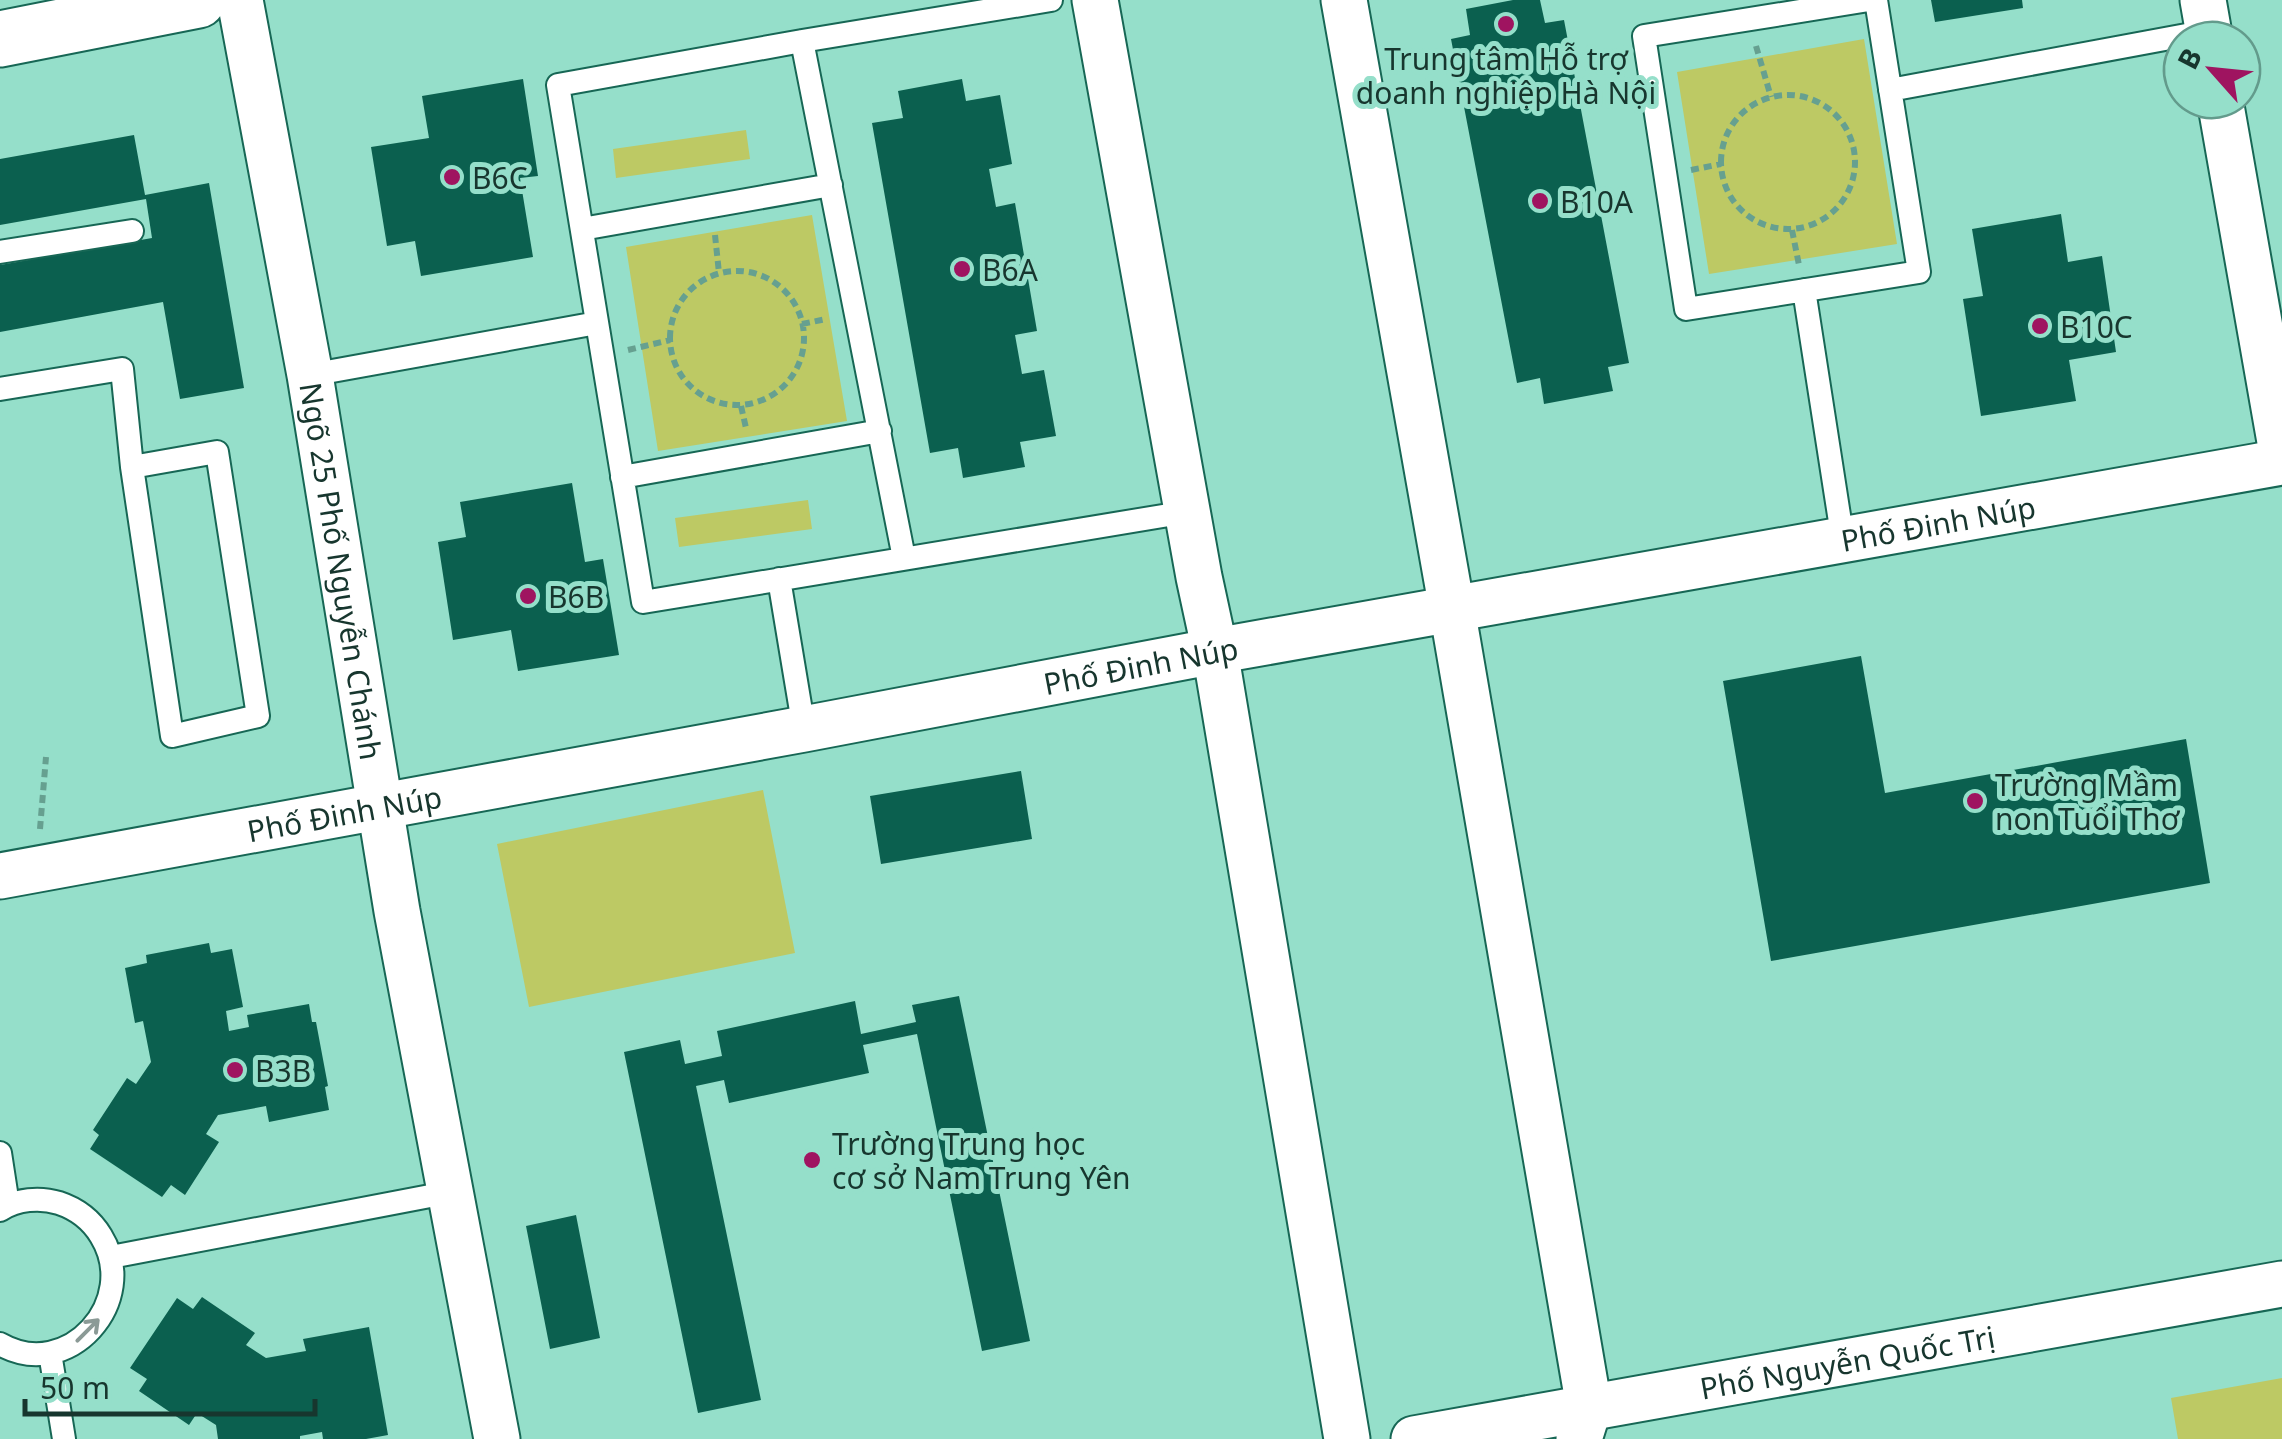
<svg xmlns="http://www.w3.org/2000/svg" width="2282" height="1439" viewBox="0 0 2282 1439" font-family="'Noto Sans',sans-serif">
<rect width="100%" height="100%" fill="#95dfca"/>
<path fill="#bdc964" d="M1864,39l33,205 -188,30 -32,-202z
M746,130l4,29 -134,19 -3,-29z
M812,215l35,206 -189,30 -32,-204z
M808,500l4,29 -133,18 -4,-29z
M763,790l32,163 -266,54 -32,-163z
M2282,1378v61h-104l-7,-41z"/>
<path fill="#0b604f" d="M1513,0h27l5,23 19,-3 65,343 -21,4 5,24 -69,13 -4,-26 -23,5 -66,-344 19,-4 -4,-26z
M1931,0h91l1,8 -88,14z
M523,79l15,97 -18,2 13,79 -112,19 -6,-35 -28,5 -16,-99 58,-9 -7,-42z
M962,79l4,22 34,-6 12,69 -23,5 7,38 19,-4 22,128 -22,4 7,39 22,-4 12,66 -36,6 5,25 -62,11 -5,-30 -28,5 -58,-330 31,-5 -5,-27z
M134,135l11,60 64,-12 35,205 -64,11 -17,-97 -163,30v-67l152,-27 -6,-39 -146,26v-66z
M2061,214l7,48 34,-6 14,96 -47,8 7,41 -95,15 -18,-117 20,-3 -11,-67z
M572,483l13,79 18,-3 16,96 -101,16 -7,-41 -58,10 -15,-98 28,-5 -6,-35z
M1861,656l24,137 301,-54 24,144 -439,78 -48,-280z
M1021,771l11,68 -151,25 -11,-68z
M209,943l2,10 21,-4 11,58 -17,4 3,20 20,-4 -2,-12 62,-11 3,18h4l12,64 -3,1 4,23 -60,12 -3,-16 -48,9 -12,19 13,8 -34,53 -14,-10 -9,12 -72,-48 9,-14 -6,-5 34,-52 9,6 15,-22 -8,-41 -8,2 -10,-55 22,-5 -1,-8z
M959,996l71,345 -48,10 -65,-317 -54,11 6,28 -140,30 -5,-23 -28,6 65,314 -63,13 -74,-361 56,-12 5,24 37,-8 -5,-25 138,-30 6,33 55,-12 -4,-17z
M576,1215l24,123 -50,11 -24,-123z
M202,1297l53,36 -9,12 20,13 40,-7 -3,-12 66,-12 19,108 -22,4h-43l-1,-7 -22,4v3h-82l-2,-14 -19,-12 -8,12 -50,-34 8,-12 -17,-11 47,-70 16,11z"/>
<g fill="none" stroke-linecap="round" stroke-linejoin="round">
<g stroke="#176755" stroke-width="26">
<path id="service" d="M1051,0l-249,41 -244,44 85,517 544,-90
M1869,0l-225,36 42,273 233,-37 -43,-272
M802,41l102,517
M1890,90l318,-59
M582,229l249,-44
M0,252l132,-21
M1804,290l39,251
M310,375l287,-52
M0,389l122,-20 10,98 40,269 86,-20 -41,-264 -85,15
M622,477l258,-46
M779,579l25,150
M0,1153l8,52
M0,1210c17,-11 40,-13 59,-7 18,6 33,18 42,33 40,65 -33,147 -101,108
M111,1257l340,-65
M50,1353l14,86"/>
</g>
<g stroke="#176755" stroke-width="49">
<g id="minor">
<path id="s1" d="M240,0l70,375 87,536 100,528"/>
<path d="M1095,0l104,577 16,74 132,788"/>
<path d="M1344,0l108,609 137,798 -10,32"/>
<path d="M2203,0l7,40"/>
<path d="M2220,100l62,353"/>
<path id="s2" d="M0,876l804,-147 411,-78 1067,-189"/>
<path id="s3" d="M1414,1439l868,-155"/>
</g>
</g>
<g stroke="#176755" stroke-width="59">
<path id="tertiary" d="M0,39l198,-39"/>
</g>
<path stroke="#66a090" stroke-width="6" stroke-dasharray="8 5" stroke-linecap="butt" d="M1756,46l15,51
M1721 162a67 67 0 1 1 134 0a67 67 0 1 1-134 0Z
M1691,170l30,-6
M1792,230l7,35
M715,235l4,38
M670 338a67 67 0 1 1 134 0a67 67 0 1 1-134 0Z
M802,324l24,-5
M628,350l42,-10
M741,406l5,22
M40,829l6,-72"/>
<use href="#service" stroke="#fff" stroke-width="22"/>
<use href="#minor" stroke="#fff" stroke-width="45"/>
<use href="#tertiary" stroke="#fff" stroke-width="55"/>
</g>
<defs><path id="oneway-shaft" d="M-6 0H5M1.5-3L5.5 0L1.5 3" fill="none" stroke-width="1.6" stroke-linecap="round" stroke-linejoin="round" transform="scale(2.5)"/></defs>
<use stroke="#8b9a96" href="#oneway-shaft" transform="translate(88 1330) rotate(-45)"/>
<g fill="#9f1460" stroke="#95dfca" stroke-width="4">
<circle cx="1506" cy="24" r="10"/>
<circle cx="452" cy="177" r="10"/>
<circle cx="1540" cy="201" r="10"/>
<circle cx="962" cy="269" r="10"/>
<circle cx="2040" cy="326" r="10"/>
<circle cx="528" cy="596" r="10"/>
<circle cx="1975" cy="801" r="10"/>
<circle cx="235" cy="1070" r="10"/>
<circle cx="812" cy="1160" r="10"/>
</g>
<g text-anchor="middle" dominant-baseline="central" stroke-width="10" stroke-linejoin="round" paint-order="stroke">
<g font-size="30" fill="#17362e" stroke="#95dfca" text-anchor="start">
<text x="1506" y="58" text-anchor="middle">Trung tâm Hỗ trợ<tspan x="1506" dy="34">doanh nghiệp Hà Nội</tspan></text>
<text x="472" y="177">B6C</text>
<text x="1560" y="201">B10A</text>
<text x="982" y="269">B6A</text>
<text x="2060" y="326">B10C</text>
<text x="548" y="596">B6B</text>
<text x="1995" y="784">Trường Mầm<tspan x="1995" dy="34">non Tuổi Thơ</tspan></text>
<text x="255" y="1070">B3B</text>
<text x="832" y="1143">Trường Trung học<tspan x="832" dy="34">cơ sở Nam Trung Yên</tspan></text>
</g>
<g font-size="30" fill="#17362e" stroke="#95dfca">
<text stroke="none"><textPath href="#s2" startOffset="1970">Phố Đinh Núp</textPath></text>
<text stroke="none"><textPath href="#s1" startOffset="580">Ngõ 25 Phố Nguyễn Chánh</textPath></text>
<text stroke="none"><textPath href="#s2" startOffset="1160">Phố Đinh Núp</textPath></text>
<text stroke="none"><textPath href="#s2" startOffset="350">Phố Đinh Núp</textPath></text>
<text stroke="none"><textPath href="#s3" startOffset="440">Phố Nguyễn Quốc Trị</textPath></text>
</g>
</g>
<g transform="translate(2212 70) rotate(297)"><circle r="48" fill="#95dfca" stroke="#639b8c" stroke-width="2.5"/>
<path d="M0-8L18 38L0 25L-18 38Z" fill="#9f1460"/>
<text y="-15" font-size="28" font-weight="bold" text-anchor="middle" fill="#17362e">B</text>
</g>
<path d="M25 1399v15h290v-15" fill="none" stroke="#17362e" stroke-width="5"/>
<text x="40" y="1399" font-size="30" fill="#17362e" stroke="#95dfca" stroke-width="8" paint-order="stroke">50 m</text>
</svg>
